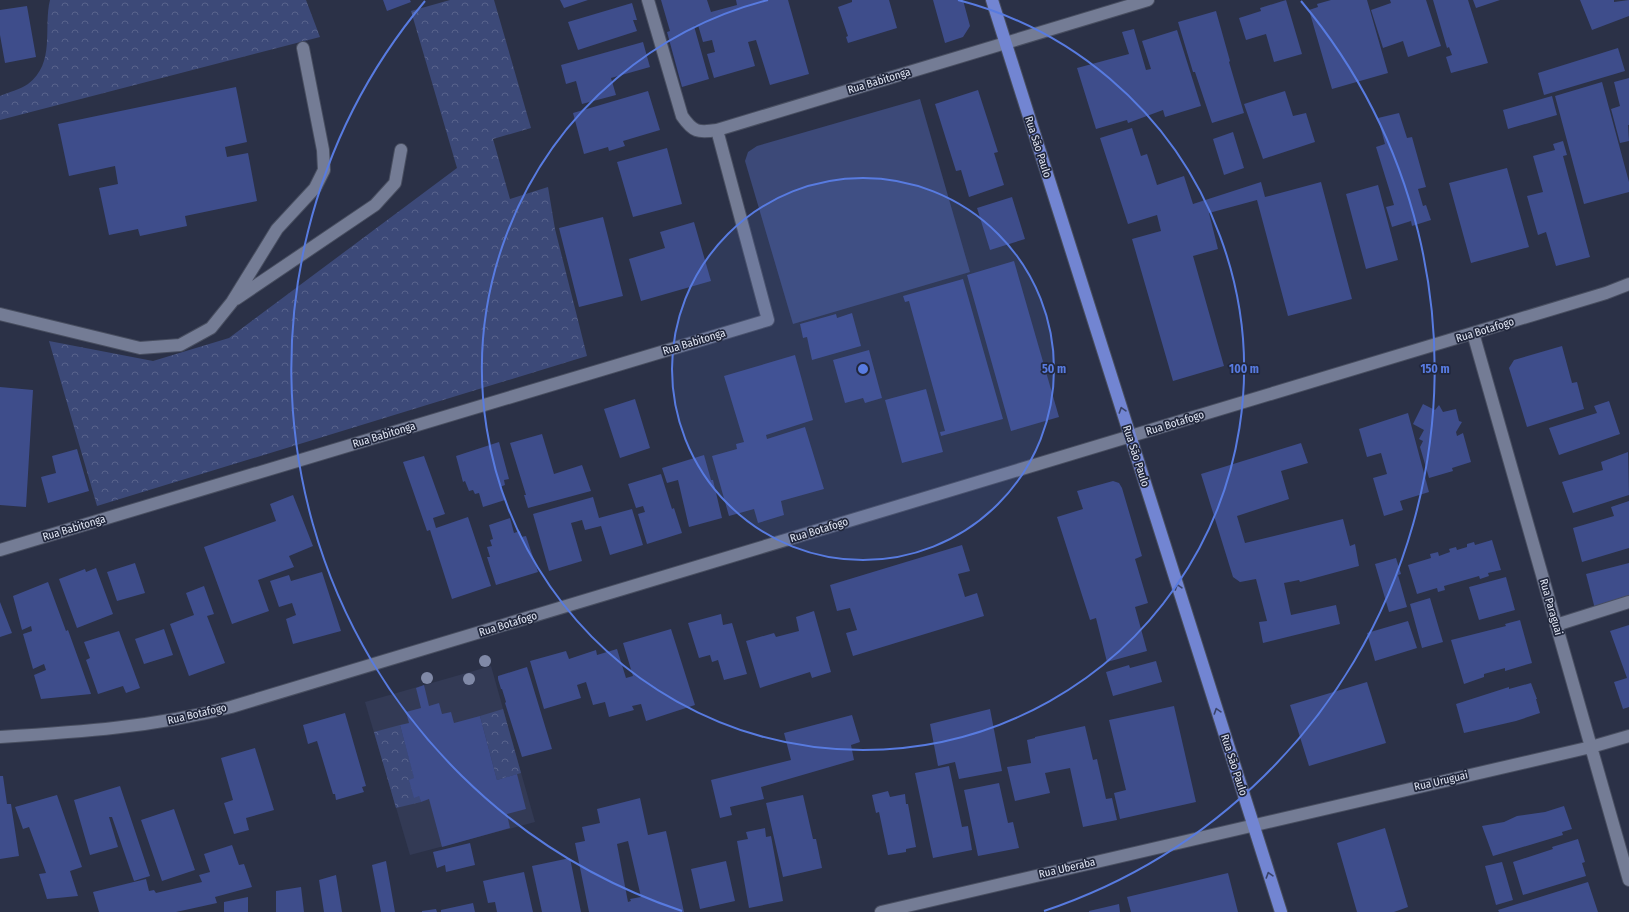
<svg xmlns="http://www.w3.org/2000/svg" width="1629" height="912" viewBox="0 0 1629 912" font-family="'Fira Sans Condensed',sans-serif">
<defs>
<pattern id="forest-crowns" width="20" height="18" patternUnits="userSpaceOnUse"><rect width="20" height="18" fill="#3c4978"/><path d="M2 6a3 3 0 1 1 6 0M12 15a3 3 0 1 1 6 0" fill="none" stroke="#58638c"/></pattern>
</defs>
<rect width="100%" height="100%" fill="#2b3147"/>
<path fill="#333a55" d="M491,666l44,156 -125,33 -45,-153z"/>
<path fill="#3c4978" d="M920,99l50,173 -177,52 -48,-163 3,-9 9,-6z"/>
<path fill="url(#forest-crowns)" d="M50,0h256l14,37 -320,83v-24c9,-4 21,-7 28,-12 28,-21 15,-56 22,-84z
M450,0h44l37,128 -38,11 17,60 38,-12 7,42 32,127 -490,150 -48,-165 104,20 76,-23 228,-170 -46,-157z
M503,709l18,64 -24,7 -17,-64z
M400,725l21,77 -25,6 -22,-76z"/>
<path fill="#3e4d8b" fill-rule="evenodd" d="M383,0h27l1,2 -24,9z
M560,0h28l-24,8z
M661,0h46l4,12 26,-7 -1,-5h52l21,74 -39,11 -14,-45 -8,2 7,24 -41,12 -7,-24 8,-2 -3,-12 -9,2 -5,-17 -4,1 15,53 -27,8 -15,-55 3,-1z
M852,0h37l8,28 -49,15 -2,-6 2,-1 -10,-29 14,-5z
M933,0h30l7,26 -7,11 -18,6z
M1286,0l16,54 -28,8 -8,-28 -20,6 -7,-22 22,-7 -1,-3z
M1331,0h36l21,73 -56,16 -23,-79 9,-3 -1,-3z
M1390,0h36l15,46 -33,11 -5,-16 -20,7 -12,-38 20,-7z
M1433,0h35l20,63 -37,10 -5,-16 6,-2 -3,-8 -2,1z
M1473,0h27l-24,8z
M1580,0h34v2l15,-2v16l-37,14z
M632,3l5,17h-4l4,11 -59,19 -10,-28z
M27,6l9,51 -31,6 -5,-28v-25z
M1216,11l14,50 -1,1 15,51 -32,10 -17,-51h-2l-15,-50z
M1134,29l12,41 5,-1 -9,-28 35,-11 24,76 -36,11 -2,-7 -35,13 -1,-3 -31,9 -19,-61 52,-14 -7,-22z
M643,42l7,25 -39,11 5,17 -34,9 -6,-23 -10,3 -5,-19z
M1618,48l7,23 -81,24 -6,-22z
M1629,78v47h-1l1,16 -9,2 -9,-34 9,-3 -6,-24z
M1602,82l27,100v10l-45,12 -29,-108z
M236,87l11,55 -22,5 2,10 21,-4 9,48 -72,15 2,10 -47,10 -2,-7 -29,6 -10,-47 19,-4 -3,-18 -46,10 -11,-52z
M978,90l20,62 -4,1 10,32 -35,12 -8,-27 -5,1 -21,-67z
M648,91l12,39 -37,11 2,5 -16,5 -1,-4 -24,7 -11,-41z
M1285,91l8,25 13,-3 9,29 -52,17 -19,-55z
M1552,96l5,19 -49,14 -5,-19z
M1399,113l8,25 5,-1 14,50 -8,2 5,17 3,-1 5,15 -19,6 -1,-5 -19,6 -6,-20 8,-2 -18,-58 9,-3 -7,-26z
M1132,128l9,28 6,-2 10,31 27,-9 9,28 68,-22 4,15 56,-15 31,117 -64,17 -31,-116 -48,13 9,36 -25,7 31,110 -51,15 -41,-142 29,-8 -4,-16 -29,9 -28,-86z
M1233,132l11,36 -20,7 -11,-36z
M1563,141l4,14 -4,1 27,101 -34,9 -10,-34 -8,3 -11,-39 16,-4 -10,-36 22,-6 -2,-6z
M667,148l15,56 -49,13 -16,-55z
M1507,168l22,79 -58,16 -22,-80z
M1378,185l20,75 -32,9 -20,-75z
M1012,197l13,42 -35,11 -13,-42z
M603,217l20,79 -44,11 -20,-79z
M694,222l17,59 -70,20 -12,-42 36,-11 -5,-16z
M1014,261l45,156 -48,14 -44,-156z
M963,279l40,140 -62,17 -1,-4 5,-1 -36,-130 -4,1 -2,-6z
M852,313l9,33 -49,14 -5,-23 -4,1 -3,-14 36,-10 1,4z
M1562,346l10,37 5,-1 7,27 -57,18 -18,-59 5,-8z
M869,350l13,48 -17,5 -2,-5 -18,5 -12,-43z
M795,355l18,65 -47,15 1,4 38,-12 19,62 -43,12 3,14 -26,8 -4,-14 -25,7 -17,-60 25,-7 -1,-5 8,-2 -20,-66z
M0,387l33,3 -7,117 -26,-2z
M926,389l17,63 -41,11 -17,-63z
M635,399l15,49 -30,10 -16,-49z
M1609,401l11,33 -61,21 -10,-27 48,-15 -3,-7z
M1423,404l12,6 4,-5 4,7 13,-3 3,12 3,1 -6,10 1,4 6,-3 8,29 -19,6 1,3 -24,7 -9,-31 3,-6 -4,-2 5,-9 -11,-6z
M1408,413l21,79 -29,9 3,9 -19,6 -11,-38 14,-4 -6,-21 -14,4 -8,-28z
M542,434l12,40 28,-9 9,26 -63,17 -4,-13h2l-16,-52z
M499,442l10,37 -5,1 1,5 -5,2 5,13 -22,7 -4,-14 -4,1 -2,-4 -4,1 -4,-10 -2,1 -7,-26z
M1301,443l7,20 -27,8 8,28 -52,17 8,27 98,-24 7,27 5,-2 4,22 -59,16 -1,-2 -15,3 7,32 45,-10 4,19 -77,19 -4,-21 8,-1 -11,-42 -16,3 -7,-5 -32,-103z
M77,449l12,42 -41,12 -7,-26 15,-4 -4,-17z
M1628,452l1,43 -56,18 -11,-31 41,-12 -2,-8z
M704,455l7,25h2l9,38 -33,9 -11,-47 -11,3 -5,-15z
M424,456l21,58 -12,4 3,10 32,-11 23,69 -39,13 -22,-69 -3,1 -24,-69z
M661,474l11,35 2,-1 8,25 -35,11 -9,-30 7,-2 -2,-6 -7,2 -8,-24z
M1113,481l6,2 3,5 20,68 -7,3 13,44 -13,4 12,44 -40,11 -11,-44 -6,2 -33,-103 26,-8 -6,-18z
M293,495l20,51 -24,10 5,11 -36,13 11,31 -37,13 -28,-77 72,-26 -6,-17z
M593,497l6,21 33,-9 11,36 -33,10 -9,-29 -16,4 -3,-10 -11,3 11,38 -33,10 -16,-57z
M1629,501v47l-47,14 -9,-34 41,-12 -3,-9z
M510,518l4,15 6,-2 1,6 5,-1 12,36 -42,13 -9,-28h3l-3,-10 5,-1 -2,-6 3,-1 -4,-14z
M1492,540l9,30 -13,3 1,3 -9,3 -1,-3 -35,10 1,4 -7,2 -1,-4 -20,6 -9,-29 23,-7 -1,-4 8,-2 1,4 11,-4 -1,-3 7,-2 1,3 10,-3v-3l7,-2 1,3z
M962,545l8,26 -12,3 7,23 12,-4 7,23 -131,40 -7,-23 11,-3 -7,-22 -13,3 -7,-26z
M1396,558l5,16 -3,1 9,32 -18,5 -14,-48z
M135,563l10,30 -28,8 -10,-29z
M1629,563v37l-34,9 -9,-35z
M96,568l17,46 -36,14 -18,-49 26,-10 1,3z
M322,572l19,59 -48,13 -7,-25 10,-4 -4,-12 -13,4 -9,-26 19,-6 2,6z
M1506,577l9,33 -36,10 -10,-33z
M48,582l18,49 2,-1 23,64 -50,5 -7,-24 12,-5 -2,-6 -11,5 -10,-35 9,-3 -1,-5 -9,4 -9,-34z
M204,586l10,28 -7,2 18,47 -36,13 -19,-52 24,-9 -8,-22z
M1430,598l13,44 -21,6 -12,-44z
M0,602l12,31 -12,4z
M814,611l17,61 -19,6 -2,-6 -50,16 -14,-47 28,-8 2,4 23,-6 -3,-14z
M721,614l2,11 9,-2 15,51 -23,6 -6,-20 -6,2 -2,-7 -11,3 -11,-35z
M1520,620l12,43 -27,8v-3l-21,6v3l-20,7 -13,-44 55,-14 -1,-2z
M1408,621l9,27 -42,13 -8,-28z
M1629,625v82l-6,2 -9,-27 13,-4 -17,-47z
M164,629l9,26 -29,9 -9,-25z
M671,629l24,76 -49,16 -5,-17 -9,2 2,4 -25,7 -4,-15 -12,3 -7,-23 -9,3 4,13 -37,11 -14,-48 36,-10 3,8 27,-9 1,5 20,-6 9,29 7,-2 -10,-33z
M119,631l21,57 -14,5 -3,-7 -25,8 -12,-34 4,-2 -6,-16z
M1156,661l6,21 -49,14 -7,-24 23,-7 1,3z
M527,667l25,82 -30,8 -17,-54 1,-1 -4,-13h-1l-3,-10v-3z
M1367,682l19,61 -77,23 -19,-61z
M1531,683l6,16h-1l4,14 -24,8 -52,12 -8,-29 53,-17v2z
M424,685l5,21 10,-3 3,11 9,-2 3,11 26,-7 17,64 20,-6 9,35 -19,5 3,14 -68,19 -13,-48 -8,3 -2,-6 -5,2 -5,-18 5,-2 -14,-53 9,-2 -3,-11 15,-4 -5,-20z
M1174,706l22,96 -76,17 -6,-26 12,-3 -17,-70z
M990,709l12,62 -43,8 -4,-17 -17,4 -8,-42z
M345,713l21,73 -4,1 2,5 -28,8 -1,-6h-2l-16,-53 -9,3 -5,-19z
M852,715l8,27 -9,3 3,15 -93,27 3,12 -34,8 2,8 -12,3 -9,-38 80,-20 -7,-27z
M1085,726l8,34 4,-1 9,40 6,-1 5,22 -34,7 -13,-59 -25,5 5,20 -35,8 -8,-34 24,-4 -4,-23 8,-2v-1z
M255,748l19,62 -28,8 3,12 -15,4 -10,-31 9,-3 -12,-42z
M949,766l13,61 6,-1 4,24 -39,8 -18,-85z
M0,776h3l4,28h4l8,52 -19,3z
M999,783l9,40 5,-1 6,26 -41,8 -14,-66z
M120,786l30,90 -16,5 -22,-64h-3l9,30 -28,8 -16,-55z
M888,791l2,6 15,-3 1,10h2l8,43 -10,2v3l-18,3 -9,-43 -3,1 -4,-18z
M57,795l25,72 -12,4 8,25 -31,3 -8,-25 7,-1 -17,-46 -6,2 -8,-22z
M803,795l10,44h3l6,29 -39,9 -17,-74z
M640,798l8,37 18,-4 18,81h-95l-14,-69 10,-2 -3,-14 18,-4 -3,-14zM628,841l13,56 -11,2 1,2 -3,1 -11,-58z
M1564,806l8,23 -10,3 1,3 -70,21 -11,-30 22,-4 13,-6 28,-4z
M174,809l21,61 -33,11 -21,-61z
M765,828l1,9 5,-1 12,65 -34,7 -12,-67 11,-2 -2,-7z
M1385,828l23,79 -14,5h-37l-20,-69z
M1578,839l7,23 -3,1 4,13 -63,19 -10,-33 40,-13 -1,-2z
M470,843l5,22 -29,7 -1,-7 -8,3 -4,-16z
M232,845l7,20 5,-1 8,23 -37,10 2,6 -41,9h-77l-6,-20 53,-13 3,12 5,-1 2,3 46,-11 -3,-7 11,-3 -6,-18z
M570,858l11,54h-39l-10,-46z
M386,861l9,51h-14l-9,-47z
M726,861l9,40 -35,8 -9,-40z
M1502,862l11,38 -17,5 -11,-39z
M524,872l9,40h-36l-2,-10 -7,1 -5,-22z
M1228,873l10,39h-107l-4,-15z
M336,875l6,37h-18l-5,-32z
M1588,882l10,30h-99l-1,-2z
M301,887l3,25h-28v-21z
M248,897v15h-24v-10z
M473,903l2,9h-34v-2z
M1119,904l1,8h-31v-1z
M436,909l1,3h-15v-1z"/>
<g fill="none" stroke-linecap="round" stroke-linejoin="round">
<g stroke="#484e60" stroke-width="14">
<path id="minor" d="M648,0l34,116c11,16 16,17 35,14
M236,299l139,-94 20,-22 6,-33
M0,314l140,34 40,-3 31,-17 21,-26 45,-73 38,-41 9,-18 -1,-20 -20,-102
M1473,333l156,547
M0,550l768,-230 -51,-190 431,-130
M1556,625l73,-23
M0,737c79,-5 154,-10 231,-30l1242,-374 133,-40 23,-9
M881,912l710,-165 38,-11"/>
</g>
<g stroke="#484e60" stroke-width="14">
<path id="major" d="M992,0l289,912"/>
</g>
<use href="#minor" stroke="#747c95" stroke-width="12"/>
<use href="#major" stroke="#7285d2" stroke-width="12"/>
</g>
<g fill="#8089a7">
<circle cx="485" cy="661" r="6"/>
<circle cx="427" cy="678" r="6"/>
<circle cx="469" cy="679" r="6"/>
</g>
<defs><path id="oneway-chevron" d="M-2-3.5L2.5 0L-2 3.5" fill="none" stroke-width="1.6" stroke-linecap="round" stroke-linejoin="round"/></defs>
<g stroke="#394369">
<use href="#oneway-chevron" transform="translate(1122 410) rotate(-108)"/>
<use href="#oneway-chevron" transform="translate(1178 587) rotate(-108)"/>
<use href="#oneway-chevron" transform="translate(1217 711) rotate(-108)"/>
<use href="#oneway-chevron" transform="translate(1269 875) rotate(-107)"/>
</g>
<circle cx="863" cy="369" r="191" fill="#587be0" fill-opacity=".12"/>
<g fill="none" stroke="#587be0" stroke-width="2">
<circle cx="863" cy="369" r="191"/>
<path d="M958 0A381 381 0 1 1 768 0"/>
<path d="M682 911A572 572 0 0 1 425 1M1301 1A572 572 0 0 1 1044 911"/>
</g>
<g text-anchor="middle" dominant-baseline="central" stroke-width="3.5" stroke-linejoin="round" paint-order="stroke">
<g font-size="11" fill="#e0e5f3" stroke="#21273c">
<text transform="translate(879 81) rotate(-17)">Rua Babitonga</text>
<text transform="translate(1038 147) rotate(72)">Rua São Paulo</text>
<text transform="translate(1485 330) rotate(-17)">Rua Botafogo</text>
<text transform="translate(694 342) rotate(-17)">Rua Babitonga</text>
<text transform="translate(1175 423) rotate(-17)">Rua Botafogo</text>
<text transform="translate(384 435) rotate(-17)">Rua Babitonga</text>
<text transform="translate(1136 456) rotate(72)">Rua São Paulo</text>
<text transform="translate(74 528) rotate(-17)">Rua Babitonga</text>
<text transform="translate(819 530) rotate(-17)">Rua Botafogo</text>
<text transform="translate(1551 607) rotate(74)">Rua Paraguai</text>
<text transform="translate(508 624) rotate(-17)">Rua Botafogo</text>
<text transform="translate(197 714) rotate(-13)">Rua Botafogo</text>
<text transform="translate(1234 765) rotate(72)">Rua São Paulo</text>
<text transform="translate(1441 781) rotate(-13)">Rua Uruguai</text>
<text transform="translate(1067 868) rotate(-13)">Rua Uberaba</text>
</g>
</g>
<circle cx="863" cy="369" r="6" fill="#587be0" stroke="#21273c" stroke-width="2"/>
<g font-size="12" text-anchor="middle" font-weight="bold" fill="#587be0" stroke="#21273c" stroke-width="3.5" stroke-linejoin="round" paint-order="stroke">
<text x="1054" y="373">50 m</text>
<text x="1244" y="373">100 m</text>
<text x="1435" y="373">150 m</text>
</g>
</svg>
